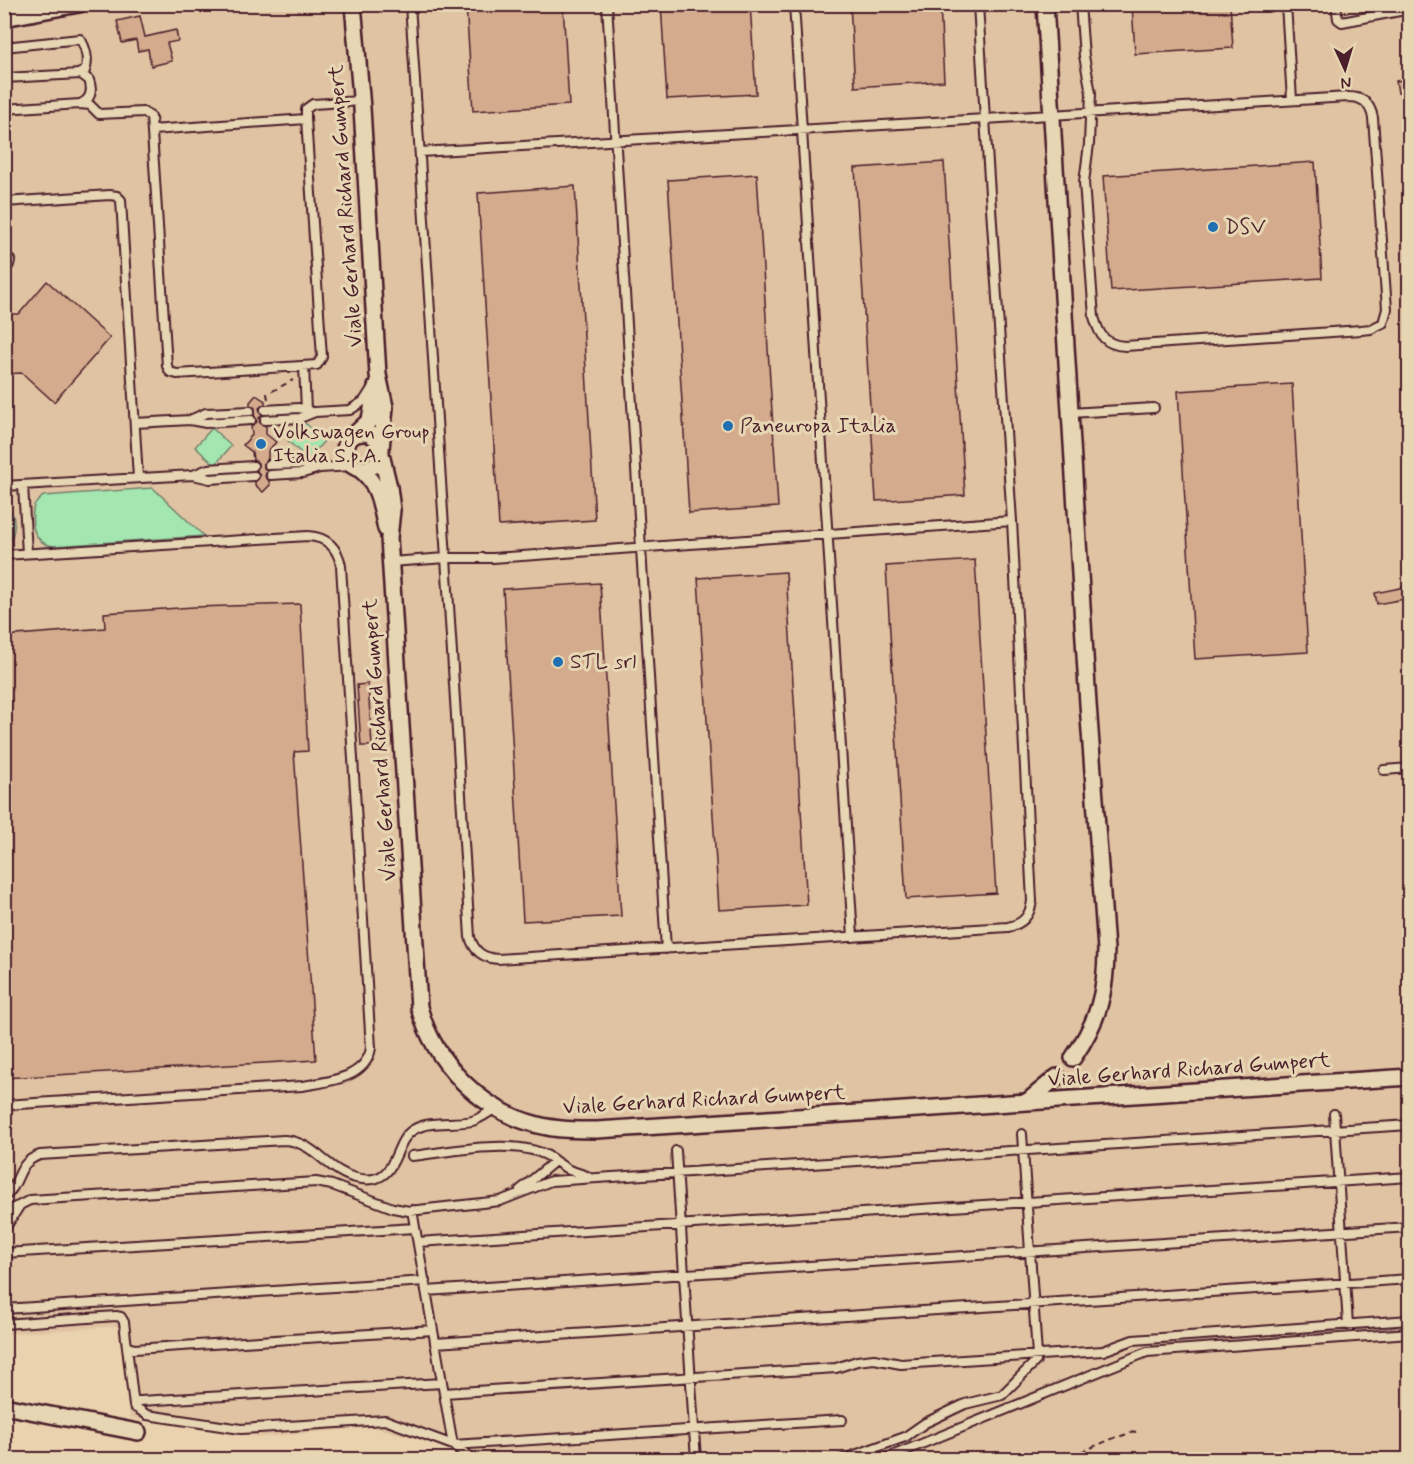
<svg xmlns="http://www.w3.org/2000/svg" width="1414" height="1464" viewBox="0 0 1414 1464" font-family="Mynerve,sans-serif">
<rect width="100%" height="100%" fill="#ead2ae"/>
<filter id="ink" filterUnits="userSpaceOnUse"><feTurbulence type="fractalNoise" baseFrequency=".0167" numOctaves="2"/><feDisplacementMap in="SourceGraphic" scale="12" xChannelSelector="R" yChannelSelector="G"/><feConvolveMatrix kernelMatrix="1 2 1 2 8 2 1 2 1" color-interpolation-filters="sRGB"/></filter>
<g filter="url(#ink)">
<path fill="#e0c3a2" d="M5,5h1404v1454h-949l-19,-14 -68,-18 -110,10 -133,-19 -12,-92 -113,8z"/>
<path fill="#a3e6b0" stroke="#76826e" stroke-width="1.5" d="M305,423l20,17 -17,19 -20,-18z
M212,428l19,18 -16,19 -20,-18z
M153,488l51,48 -150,10c-21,-2 -24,-22 -20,-41l9,-9z
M5,502c12,13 13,32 0,44 -1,-8 4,-16 3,-24 -1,-7 -4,-12 -3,-20z"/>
<path fill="#d4ab8d" stroke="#4a1f2b" stroke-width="1.5" d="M466,4h97l6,101 -96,6z
M661,4h89l6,90 -89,5z
M850,4h90l4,77 -89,6z
M1132,4h98l3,44 -98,6z
M140,16l5,21 31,-7 2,11 -11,2 5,18 -21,5 -3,-17 -10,2 -2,-11 -14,3 -5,-22z
M1410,79v11l-12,3 -2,-12z
M944,162l21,333 -89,6 -21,-333z
M1315,162l7,116 -211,13 -8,-115z
M757,174l21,333 -89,6 -21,-333z
M575,186l20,334 -96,6 -21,-333z
M47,281l63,57 -56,64 -32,-29 -18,1v-60h15z
M1292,384l16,268 -113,7 -17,-268z
M256,395l9,6v3l-6,4 3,7 -3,3 1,5 6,3v8l10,8 -8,9v8l-4,4v5l3,3 -2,5 4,5 1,4 -7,7 -8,-7v-3l5,-6 -3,-5 1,-8 -5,-3 -1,-8 -9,-7 9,-10 -1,-9 6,-4 -3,-7 1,-7 -5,-3v-3z
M975,560l21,333 -90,6 -20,-333z
M786,572l21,333 -88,5 -21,-332z
M600,583l21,333 -98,5 -20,-332z
M1410,586v12l-33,6 -2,-11z
M300,604l8,147 -14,1 22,308 -312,18v-442l101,-8 -1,-15 90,-6z
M368,684l4,62h-11l-4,-61z"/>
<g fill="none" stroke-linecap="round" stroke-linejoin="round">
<g stroke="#4a1f2b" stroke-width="12">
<path id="service" d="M607,4l59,945
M794,4l59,933
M978,4l7,115 363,-22c15,0 22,6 25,21l14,191 -4,14 -12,6 -10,1 -236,16c-20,-1 -26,-11 -31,-29l-10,-135 5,-38 2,-51 -7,-37 -4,-52
M1286,4l6,96
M1336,4l2,15 4,3 68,-13
M4,47l76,-8c6,8 9,22 5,32l-7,3
M4,78l77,-4 8,6c4,11 2,20 -9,24l-76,5
M80,104l10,1 9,9 44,-2 8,5 16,249 3,6 7,2 140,-9 5,-8 -16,-238 -154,11
M306,119v-10l7,-5 48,-3
M420,152l565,-33 27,402
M4,202l106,-7 7,1 4,4 17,278
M4,251l6,9 -1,5 -5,2
M304,366l2,44
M265,410l34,-2 14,4
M1070,413l84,-5
M190,420l16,3 45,-3
M265,420l35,-2 15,-6 35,-2 14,-9 7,-11
M135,423l55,-3 16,-7 44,-2
M269,465l32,-1 17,3
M193,475l17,4 44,-3
M271,475l32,-2 17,-5 32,-2
M23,485l4,68
M4,486l189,-11 15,-6 45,-3
M1012,521l20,380c-2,15 -9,23 -24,26l-510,32c-15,-1 -24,-7 -28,-22l-24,-379h47z
M4,555l304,-19c19,1 30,12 33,30l30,482c-5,31 -45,34 -69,38l-298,19
M390,562l56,-4 -36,-554
M1384,770l26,-2
M1334,1114l14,211
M676,1151l20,309
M412,1156c38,-4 113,-21 143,5
M520,1190l35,-29 14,9 18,6
M4,1197c18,-13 11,-34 36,-42l244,-15c30,1 44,32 72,38 44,10 35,-35 57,-48 16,-10 40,-5 59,-9 8,-2 17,-9 24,-13
M412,1210l41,235 389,-25
M4,1212l14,-6
M4,1230l16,-25 10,-5 286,-18 16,3 61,23 16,3 91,-10 51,-20 859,-56
M418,1242l992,-65
M4,1253l411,-25
M426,1291l984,-64
M4,1309l421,-28
M4,1324l112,-8 5,1 3,5 10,84 13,9 94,14 144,-9 68,25 21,15
M435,1343l975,-64
M127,1344l1,3 6,2 299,-19
M444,1393l392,-25 21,-7 17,-2 27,5 202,-13 30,-11 277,-20
M136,1408v-5l4,-2 302,-18
M841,1460l64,-23 20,-14 40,-19 37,-9 34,-34 1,-6 -15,-221
M882,1460l265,-108 263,-19"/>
</g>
<g stroke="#4a1f2b" stroke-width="20">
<path id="minor" d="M353,4l9,104 16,267 7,32 -4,42
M1045,4l43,700 18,245c0,45 -8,72 -33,109
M4,18l75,-14
M345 451a18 18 0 1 1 36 0a18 18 0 1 1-36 0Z
M355,434l15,-14 6,-33
M381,454l8,33 3,23 -3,28 30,469c15,56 62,104 119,118 19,5 39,5 59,5l813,-53
M358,468c21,14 23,38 28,61
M1028,1101l29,-24
M4,1406l134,26"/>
</g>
<path stroke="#4a1f2b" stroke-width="2" stroke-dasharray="6 4.5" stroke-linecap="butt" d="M268,399l-1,-5 26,-14
M1062,1460l52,-22 24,-7"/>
<use href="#service" stroke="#e7d6b3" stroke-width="8"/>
<use href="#minor" stroke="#e7d6b3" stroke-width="15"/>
</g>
</g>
<g fill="#1f6fb2" stroke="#e7d6b3" stroke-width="2">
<circle cx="1213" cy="227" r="6"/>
<circle cx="728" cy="426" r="6"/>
<circle cx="261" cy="444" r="6"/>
<circle cx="558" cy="662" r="6"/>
</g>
<g text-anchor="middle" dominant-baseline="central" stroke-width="6" stroke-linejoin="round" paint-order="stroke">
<g font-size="21" fill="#4a1f2b" stroke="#e7d6b3">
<text transform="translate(346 206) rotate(-94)">Viale Gerhard Richard Gumpert</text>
<text transform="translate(380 740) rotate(-94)">Viale Gerhard Richard Gumpert</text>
<text transform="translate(1189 1070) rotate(-4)">Viale Gerhard Richard Gumpert</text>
<text transform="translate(704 1100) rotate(-3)">Viale Gerhard Richard Gumpert</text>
</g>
<g font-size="21" fill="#4a1f2b" stroke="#e7d6b3" text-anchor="start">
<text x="1225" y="227">DSV</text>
<text x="740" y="426">Paneuropa Italia</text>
<text x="273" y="432">Volkswagen Group<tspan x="273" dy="24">Italia S.p.A.</tspan></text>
<text x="570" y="662">STL srl</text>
</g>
</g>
<rect width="1414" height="1464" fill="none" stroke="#e7d6b3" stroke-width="24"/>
<rect x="12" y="12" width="1390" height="1440" fill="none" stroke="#4a1f2b" stroke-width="2" filter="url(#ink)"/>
<g transform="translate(1345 69) rotate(176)" stroke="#e7d6b3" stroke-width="4.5" paint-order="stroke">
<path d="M0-4.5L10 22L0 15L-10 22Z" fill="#4a1f2b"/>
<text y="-9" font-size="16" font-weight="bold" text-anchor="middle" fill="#4a1f2b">N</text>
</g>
</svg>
